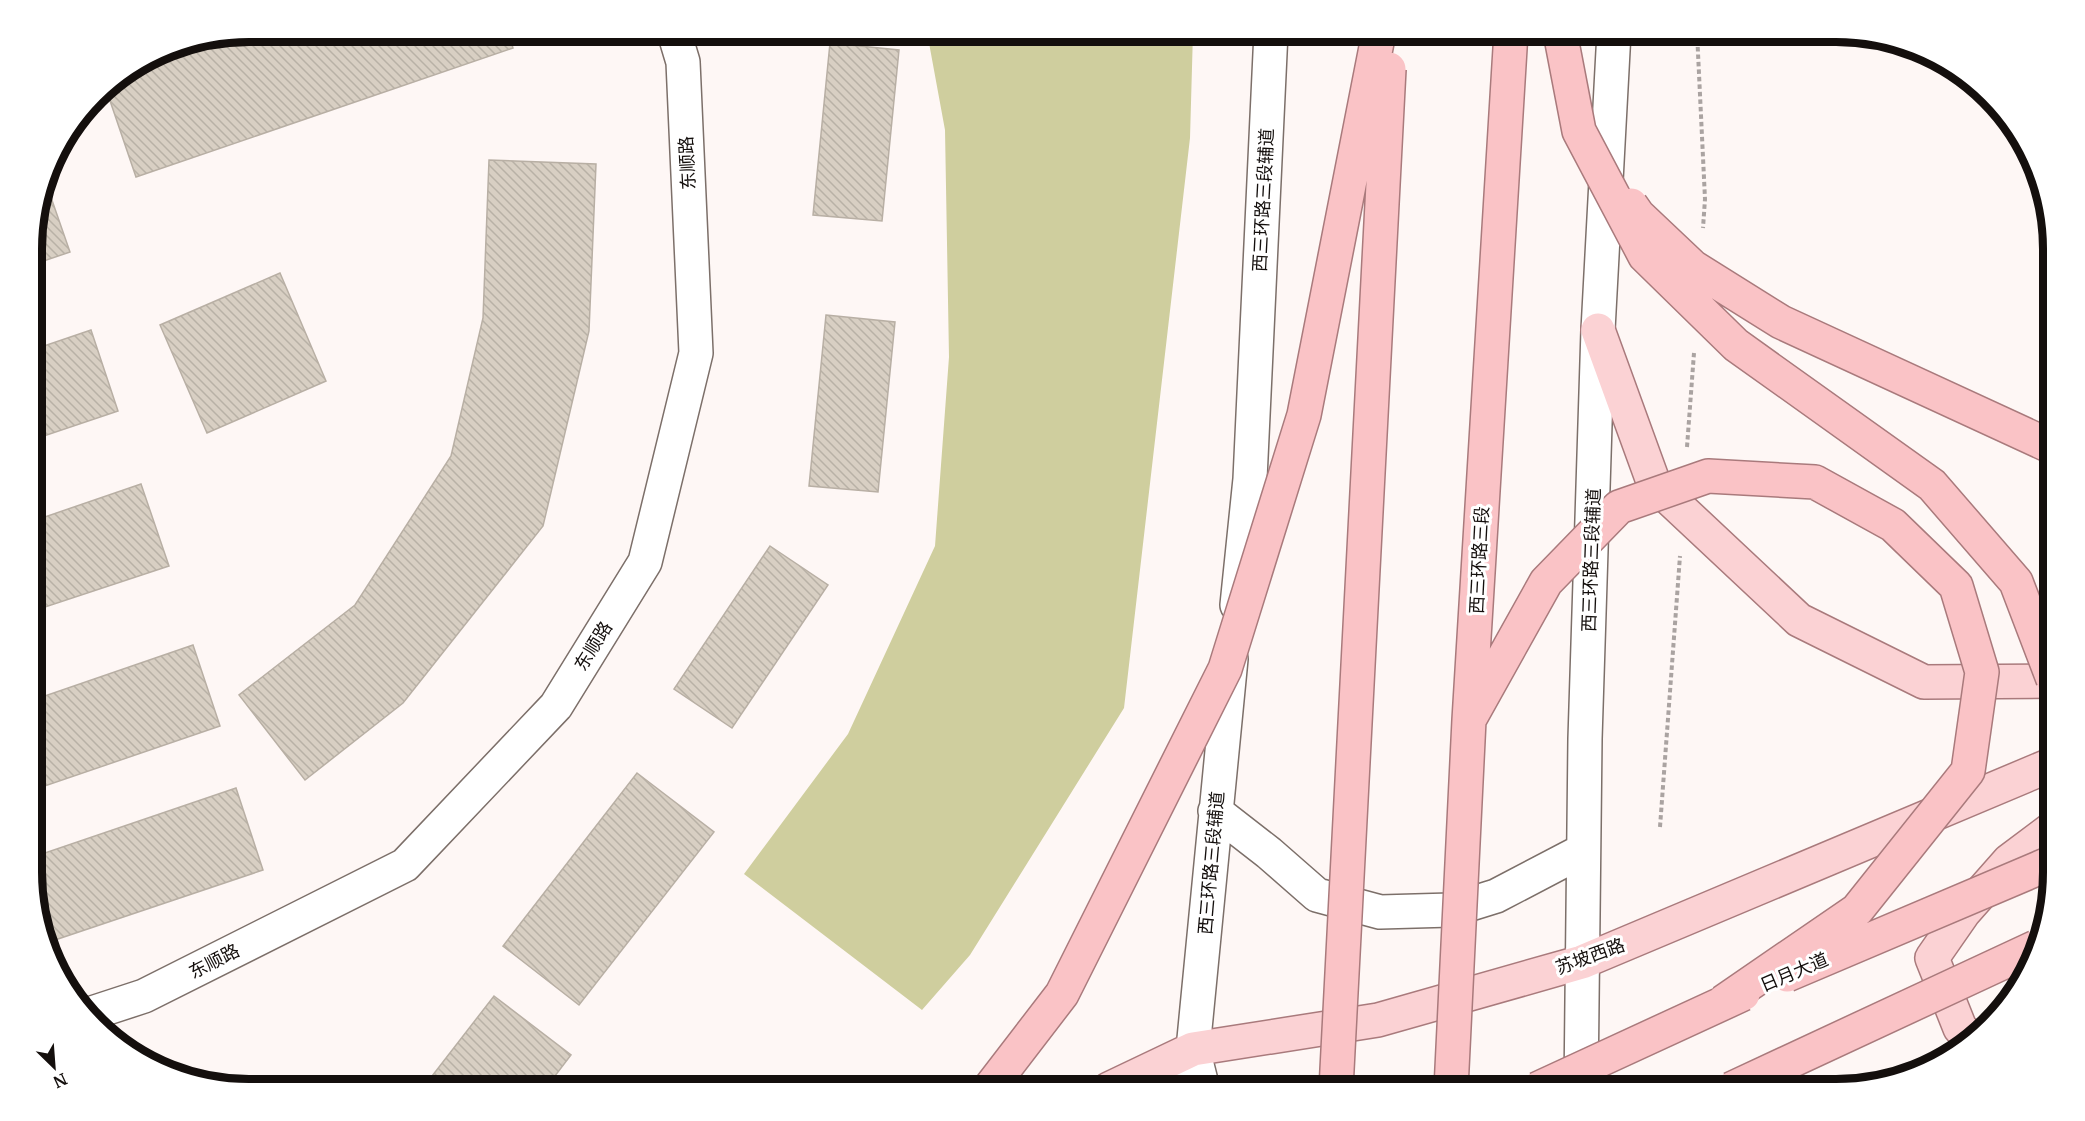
<svg xmlns="http://www.w3.org/2000/svg" width="2085" height="1121" viewBox="0 0 2085 1121" font-family="Merriweather,'Noto Sans SC',serif">
<defs>
<pattern id="building-back-hatch" width="6" height="6" patternUnits="userSpaceOnUse" patternTransform="scale(1.5)"><rect width="6" height="6" fill="#d8cfc3"/><path d="M-1 5l2 2M0 0l6 6M5-1l2 2" fill="none" stroke="#b8b1a6"/></pattern>
</defs>
<rect width="100%" height="100%" fill="#fef7f5"/>
<path fill="#cfce9e" d="M927,32h266l-3,106 -66,570 -154,247 -48,55 -178,-136 104,-140 87,-188 14,-189 -4,-227z"/>
<path fill="url(#building-back-hatch)" stroke="#b8afa4" stroke-width="1.5" d="M249,32h259l5,16 -377,129 -31,-91 61,-38z
M830,43l69,7 -17,171 -69,-6z
M489,160l107,4 -7,167 -46,195 -140,177 -98,77 -66,-85 116,-90 96,-149 32,-138z
M46,183l24,69 -38,13v-30z
M280,273l46,108 -119,52 -47,-108z
M826,315l69,7 -17,170 -69,-6z
M91,330l27,81 -86,29v-90z
M141,484l28,82 -136,45v-90z
M770,546l58,39 -96,143 -58,-39z
M193,645l27,81 -187,64v-90z
M637,773l77,59 -135,173 -76,-59z
M236,788l27,82 -214,72 -16,-42v-43z
M494,996l77,59 -26,34h-123z"/>
<g fill="none" stroke-linecap="round" stroke-linejoin="round">
<g stroke="#7c6f69" stroke-width="36">
<path id="minor" d="M92,1013l52,-17 261,-131 151,-159 89,-144 51,-209 -13,-291 -9,-30"/>
</g>
<g stroke="#7c6f69" stroke-width="36">
<path id="secondary" d="M1237,605l13,-126 21,-447
M1215,811l54,42 48,42 63,17 71,-2 45,-14 86,-45
M1164,1089l29,-40
M1203,1089l-10,-40 38,-390
M1581,1089l4,-350 13,-409 16,-298"/>
</g>
<g stroke="#a97a7c" stroke-width="36">
<path id="primary" d="M1598,330l56,154 145,136 125,62 129,-1
M1970,1038l-10,-10 -28,-70 32,-46 45,-51 44,-33
M1109,1089l84,-40 185,-29 204,-58 471,-198"/>
</g>
<path stroke="#aaa3a1" stroke-width="4" stroke-dasharray="4.5 3" stroke-linecap="butt" d="M1697,32l8,167 -2,29
M1687,447l7,-94
M1660,827l20,-271"/>
<use href="#minor" stroke="#fff" stroke-width="33"/>
<use href="#secondary" stroke="#fff" stroke-width="33"/>
<use href="#primary" stroke="#fbd2d4" stroke-width="33"/>
<g stroke="#a97a7c" stroke-width="36" stroke-linecap="butt">
<path id="trunk-bridge" d="M1560,32l19,99 66,125 91,89 196,140 84,97 37,97
M1631,205l7,10 55,52 88,55 271,125
M1469,720l77,-138 73,-75 89,-31 107,6 78,43 63,61 26,86 -14,99 -111,139 -134,92
M1787,975l266,-113
M989,1089l73,-95 163,-325 79,-254 75,-383
M1336,1089l53,-1020
M1451,1089l18,-369 42,-688
M1537,1089l206,-95
M1731,1089l305,-142"/>
</g>
<use href="#trunk-bridge" stroke="#fac3c6" stroke-width="33"/>
</g>
<g text-anchor="middle" dominant-baseline="central" stroke-width="6" stroke-linejoin="round" paint-order="stroke">
<g font-size="18" fill="#140f0d" stroke="#fff">
<text transform="translate(687 163) rotate(-93)">东顺路</text>
<text transform="translate(1263 200) rotate(-87)">西三环路三段辅道</text>
<text transform="translate(1479 560) rotate(-87)">西三环路三段</text>
<text transform="translate(1591 560) rotate(-88)">西三环路三段辅道</text>
<text transform="translate(593 646) rotate(-58)">东顺路</text>
<text transform="translate(1211 863) rotate(-85)">西三环路三段辅道</text>
<text transform="translate(1590 956) rotate(-20)">苏坡西路</text>
<text transform="translate(214 961) rotate(-27)">东顺路</text>
<text transform="translate(1794 972) rotate(-23)">日月大道</text>
</g>
</g>
<path d="M0 0H2085V1121H0ZM249 42H1836A207 207 0 0 1 2043 249V872A207 207 0 0 1 1836 1079H249A207 207 0 0 1 42 872V249A207 207 0 0 1 249 42Z" fill="#fff" fill-rule="evenodd"/>
<path fill="none" stroke="#140f0d" stroke-width="8" d="M249 42H1836A207 207 0 0 1 2043 249V872A207 207 0 0 1 1836 1079H249A207 207 0 0 1 42 872V249A207 207 0 0 1 249 42Z"/>
<g transform="translate(54 1067) rotate(155)" stroke="#ffffff" stroke-width="4.5" paint-order="stroke">
<path d="M0-4.5L10 22L0 15L-10 22Z" fill="#140f0d"/>
<text y="-9" font-size="16" font-weight="bold" text-anchor="middle" fill="#140f0d">N</text>
</g>
</svg>
